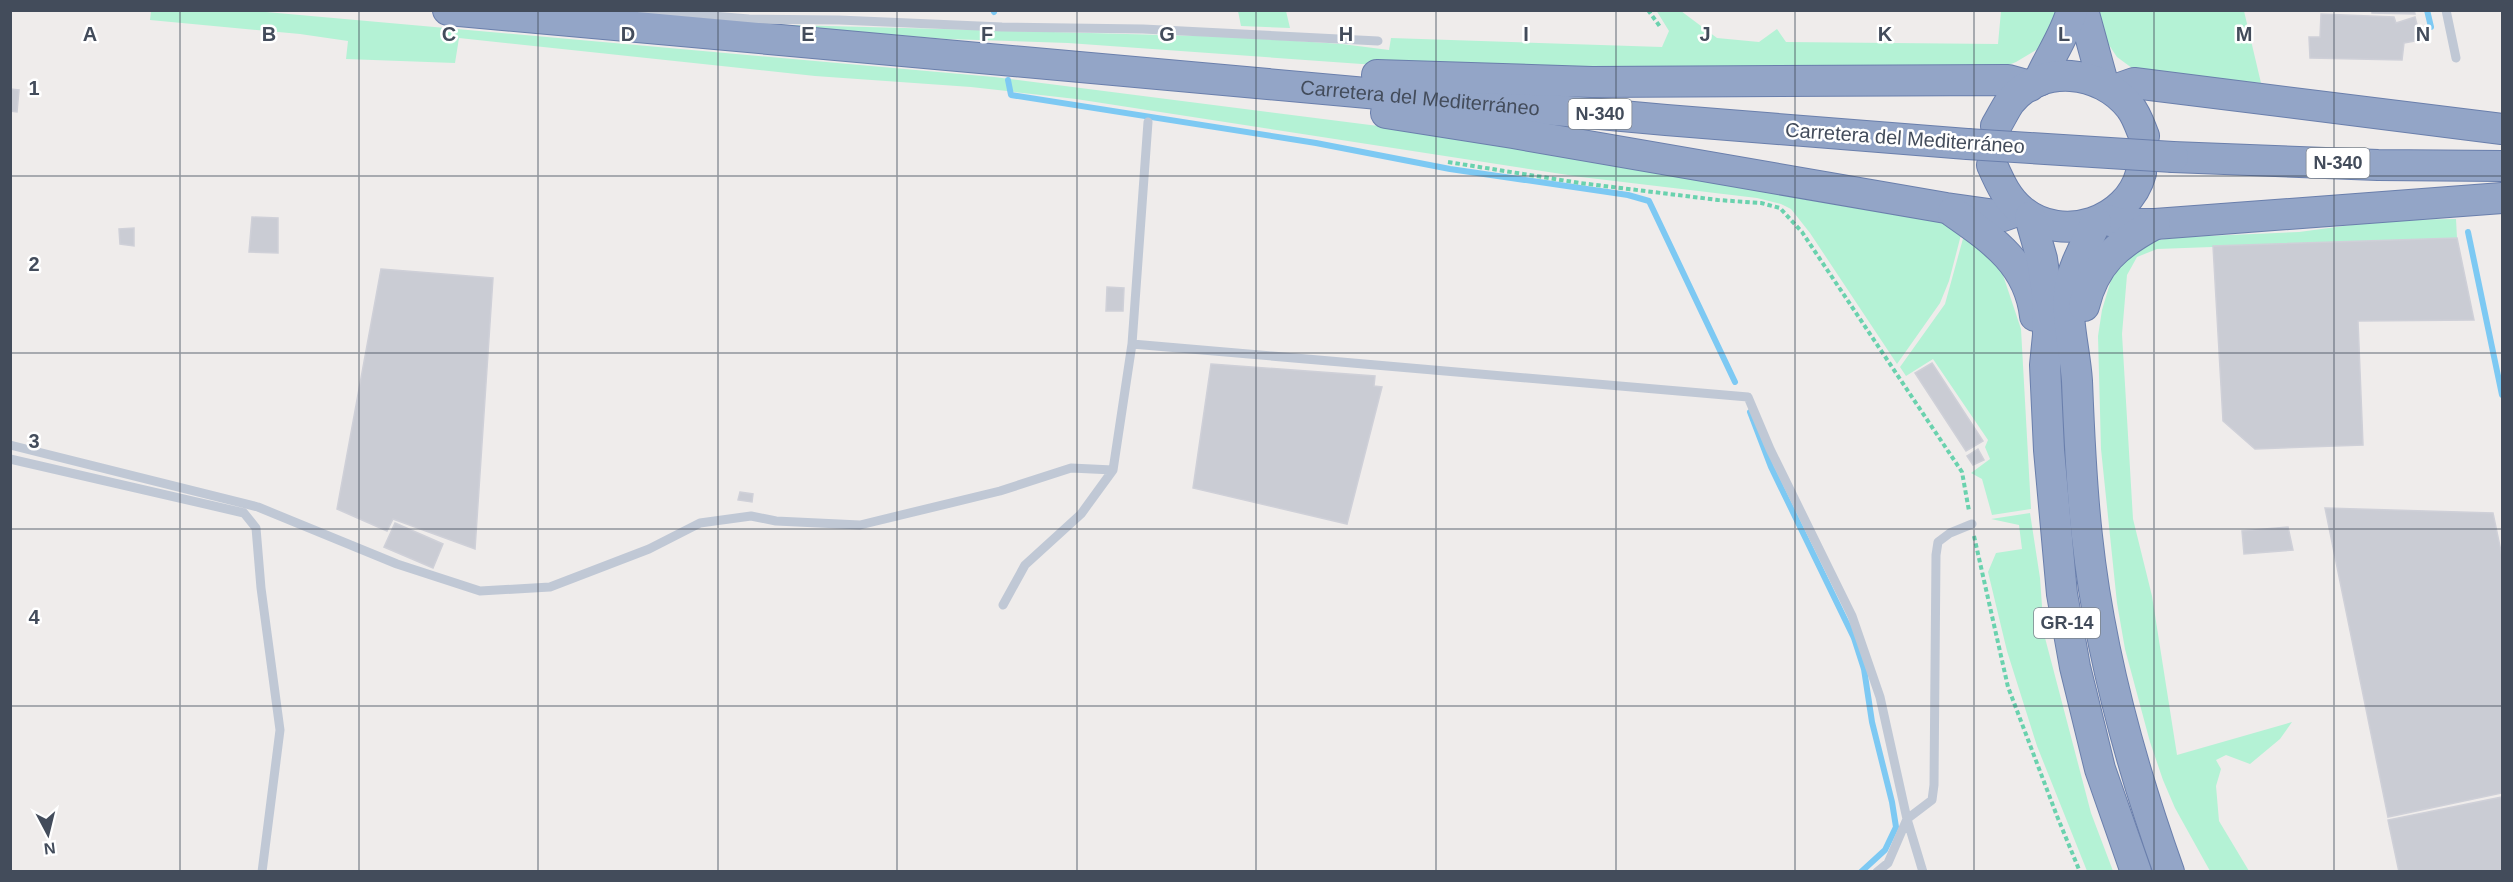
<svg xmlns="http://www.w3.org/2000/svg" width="2513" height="882" viewBox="0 0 2513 882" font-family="Helvetica,sans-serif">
<rect width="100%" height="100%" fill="#efeceb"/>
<path fill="#b4f2d5" d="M1656,10l25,1 36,27 42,4 18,-13 9,13 212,2 3,-33h59l-19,36 -25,15 -18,7 -580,-1 -350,-25 -121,-4 -192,-15 481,13 106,7 47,6 2,-12 271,9 7,-16z
M2098,10l146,1 17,72 -91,-9 -38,-6 -15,-11 -12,-18z
M151,11h104l739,66 447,57 496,80 25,17 -13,50 -9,22 -43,61 -87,-131 -19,-24 -10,-5 -24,-6 -176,-21 -505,-78 -105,-12 -156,-11 -356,-38 -4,25 -109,-4 2,-18 -48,-7 -150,-14z
M1238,11h48l4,17 -49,-2z
M2456,219l1,19 -300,11 -20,8 -10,18 -5,59 11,185 19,77 25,159 115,-33 -12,17 -30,25 -24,-9 -10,5 5,9 -5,17 3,35 30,50h-39l-35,-63 -12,-28 -13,-38 -25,-93 -8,-46 -16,-154 -3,-113 4,-26 9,-30 14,-21 12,-11 20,-8 27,-3 115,-5 89,-12z
M1964,235l9,5 29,32 19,57 10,180 -39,6 -10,-36 -11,-6 19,-14 -5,-12 3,-7 -55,-81 -27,17 -6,-9 45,-63z
M2030,513l10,65 4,56 47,179 22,58h-26l-50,-125 -30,-95 -19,-79 8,-19 26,-4 -3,-24 -28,-6z"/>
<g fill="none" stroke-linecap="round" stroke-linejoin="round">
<path stroke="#7dc9f3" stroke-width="6" d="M993,10l1,2
M2427,10l4,17
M1008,80l3,15 305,48 134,26 178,26 21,6 86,181
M2468,232l34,163
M1750,412l21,55 83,171 10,31 8,53 20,80 4,25 -11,23 -24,22"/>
</g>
<path fill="#caccd4" stroke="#cfd0d8" stroke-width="1.5" d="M2372,10h42l1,4 -43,-1z
M2321,14l73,3 2,6 19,-6 6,23 -17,3 -2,17 -92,-2 -1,-21h11z
M10,89l9,1 -2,22 -7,-1z
M252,217l26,1v35l-29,-1z
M134,228v18l-14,-2 -1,-15z
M2457,238l17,82 -116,1 5,124 -108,4 -32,-28 -10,-175z
M381,269l112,9 -18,271 -82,-30 -6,12 -50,-22z
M1107,287l17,1 -1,23h-17z
M1932,363l51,78 -17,10 -51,-78z
M1211,364l164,12 -1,10 8,1 -35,137 -154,-36z
M1978,449l6,11 -11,5 -6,-9z
M740,492l13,2 -1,8 -14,-2z
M2325,508l168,5 9,43v237l-114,24z
M395,523l48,21 -10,24 -49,-21z
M2288,527l5,23 -49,4 -2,-23z
M2502,797v75h-103l-11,-52z"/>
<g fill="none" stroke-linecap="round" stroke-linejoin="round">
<g stroke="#6a7fac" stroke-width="32">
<g id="trunk">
<path id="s1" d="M448,10l1218,110 301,24"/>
<path d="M2083,10l20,73"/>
<path d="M1377,75l215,7 416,-2 22,6"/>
<path d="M2039,81c10,-24 26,-45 33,-71"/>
<path d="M2114,90l20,-7 368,46"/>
<path d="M1386,113l127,20 433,75 57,8 17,-6"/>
<path d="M1996,126c5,-8 9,-17 14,-24 31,-39 91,-32 120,5 6,7 10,19 14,29"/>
<path d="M2173,157l205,8 124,1"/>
<path d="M1992,165c8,18 15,34 30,46 41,33 106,11 119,-38"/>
<path d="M1953,212c40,28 76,52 82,104"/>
<path d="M2030,217l12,42 5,35 1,41 -3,30 4,85 13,144 13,73 25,102 36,103"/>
<path d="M2103,219l19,5h33l347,-26"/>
<path d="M2096,222c-9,21 -22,42 -26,64 -5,31 5,64 7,95 2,51 4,103 10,155 12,114 43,227 82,336"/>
<path d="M2084,306c10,-42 33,-62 71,-82"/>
</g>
</g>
<path stroke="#6ad2ae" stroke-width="4" stroke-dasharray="4.5 3" stroke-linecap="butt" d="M1648,10l13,18
M1448,162l132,21 138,17 43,3 19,5 22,24 160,240 7,39
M1974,536l34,151 49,129 23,56"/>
<path stroke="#c0c8d5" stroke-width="9" d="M640,10l109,9 90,1 163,7 141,2 235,12
M2446,10l10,48
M1132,344l616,53 22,52 82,167 28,81 27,122 25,-19 2,-15 2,-230 2,-13 12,-9 22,-9
M10,445l248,62 139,57 83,27 70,-4 99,-38 51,-26 51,-7 25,5 84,4 140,-34 71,-23 42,2
M10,459l234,54 12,15 5,60 19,142 -18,142
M1003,605l22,-40 56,-51 32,-44 19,-126 16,-222
M1907,819l16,53
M1877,872l11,-9 19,-44"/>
<use href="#trunk" stroke="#93a5c7" stroke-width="30"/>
<g stroke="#6a7fac" stroke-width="32" stroke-linecap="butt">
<path id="trunk-bridge" d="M1967,144l206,13"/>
</g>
<use href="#trunk-bridge" stroke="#93a5c7" stroke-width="30"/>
</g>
<path fill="none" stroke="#434c5b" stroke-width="1.5" stroke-opacity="0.55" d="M180,10v862M359,10v862M538,10v862M718,10v862M897,10v862M1077,10v862M1256,10v862M1436,10v862M1616,10v862M1795,10v862M1974,10v862M2154,10v862M2334,10v862M10,176h2492M10,353h2492M10,529h2492M10,706h2492"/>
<g text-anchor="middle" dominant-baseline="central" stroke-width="5" stroke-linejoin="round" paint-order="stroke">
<g fill="#fff" stroke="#7b828c" stroke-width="1.5">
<rect x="1568.5" y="99" width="63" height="30" rx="4.5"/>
<rect x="2306.5" y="148" width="63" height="30" rx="4.5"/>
<rect x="2034" y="608" width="66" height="30" rx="4.5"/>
</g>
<g font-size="18" font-weight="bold" fill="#434c5b">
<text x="1600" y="114">N-340</text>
<text x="2338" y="163">N-340</text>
<text x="2067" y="623">GR-14</text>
</g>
<g font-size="20" fill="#434c5b" stroke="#fff">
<text stroke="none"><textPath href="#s1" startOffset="976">Carretera del Mediterráneo</textPath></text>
<text transform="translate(1905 138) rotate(4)">Carretera del Mediterráneo</text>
</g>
</g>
<g font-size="20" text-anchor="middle" font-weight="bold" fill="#434c5b" stroke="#fff" stroke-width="5" stroke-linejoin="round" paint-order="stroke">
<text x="90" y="41">A</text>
<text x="269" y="41">B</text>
<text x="449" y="41">C</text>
<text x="628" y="41">D</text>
<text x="808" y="41">E</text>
<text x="987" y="41">F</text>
<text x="1167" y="41">G</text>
<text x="1346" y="41">H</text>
<text x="1526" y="41">I</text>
<text x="1705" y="41">J</text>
<text x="1885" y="41">K</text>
<text x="2064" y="41">L</text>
<text x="2244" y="41">M</text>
<text x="2423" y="41">N</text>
<text x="34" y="95">1</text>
<text x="34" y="271">2</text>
<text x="34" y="448">3</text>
<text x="34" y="624">4</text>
</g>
<rect width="2513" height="882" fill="none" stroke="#434c5b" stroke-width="24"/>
<g transform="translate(48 834) rotate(173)" stroke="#ffffff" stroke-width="4.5" paint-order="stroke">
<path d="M0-4.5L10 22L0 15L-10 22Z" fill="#434c5b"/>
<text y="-9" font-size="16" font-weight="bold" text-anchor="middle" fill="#434c5b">N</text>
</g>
</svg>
